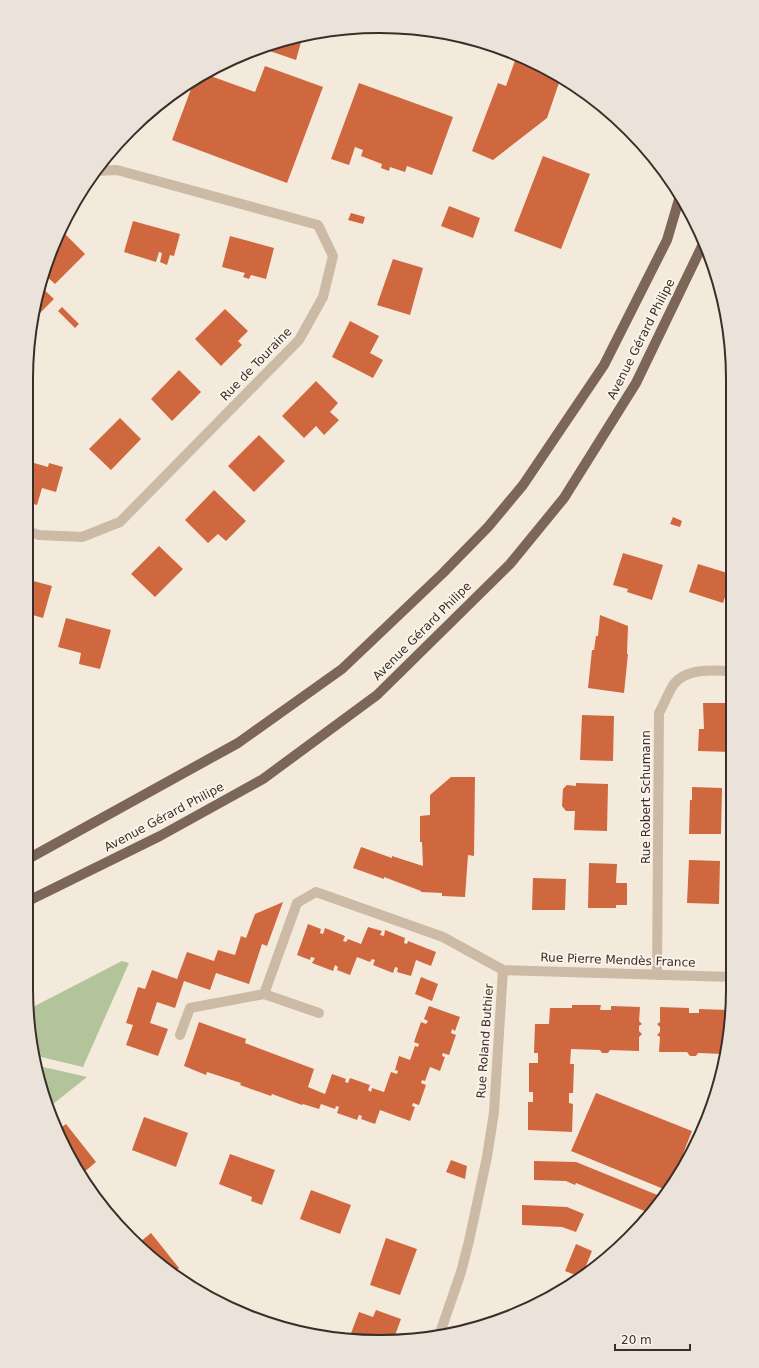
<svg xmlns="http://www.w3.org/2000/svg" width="759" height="1368" viewBox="0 0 759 1368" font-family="'DejaVu Sans',sans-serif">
<rect width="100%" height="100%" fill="#f4eadc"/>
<path fill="#b4c49a" d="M122,961l7,2 -46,104 -46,-11 -8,-47z
M39,1066l48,11 -39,31 -3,-6z"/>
<path fill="#cf683f" d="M303,35l-7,25 -35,-12 27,-10z
M517,55l39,18 5,4 -14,41 -54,42 -21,-9 26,-68 8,3z
M265,66l58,21 -36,96 -115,-43 22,-59 11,-7 50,18z
M359,83l94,34 -21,58 -25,-9 -2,6 -15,-5 -1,4 -8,-3 1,-4 -21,-8 2,-6 -8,-3 -6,18 -18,-6z
M543,156l47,18 -29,75 -47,-18z
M449,206l31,12 -7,20 -32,-12z
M351,213l14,4 -2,7 -15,-4z
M133,221l47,13 -6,22 -4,-1 -3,10 -7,-3 2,-9 -3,-1 -3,10 -32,-10z
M62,231l23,23 -30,30 -11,-10z
M230,236l44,12 -8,31 -15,-4 -2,4 -6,-2 2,-4 -23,-6z
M393,259l30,9 -13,47 -33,-10z
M39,285l15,14 -21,21 5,-32z
M62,307l17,17 -4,4 -17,-17z
M225,309l23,22 -10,10 4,4 -21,21 -26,-27z
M350,321l29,15 -9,17 13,7 -10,18 -41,-21z
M179,370l22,22 -29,29 -21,-22z
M316,381l22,22 -8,9 9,8 -15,15 -8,-9 -12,12 -22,-22z
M120,418l21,21 -30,31 -22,-21z
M259,435l26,26 -31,31 -26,-26z
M27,461l21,6 1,-4 14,4 -7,25 -14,-4 -5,17 -10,-3z
M214,490l32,31 -20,20 -8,-7 -10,9 -23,-23z
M673,517l9,4 -2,6 -10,-3z
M159,546l24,23 -28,28 -24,-23z
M623,553l40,12 -11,35 -25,-8 1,-3 -15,-4z
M698,564l33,10v5l-8,24 -34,-11z
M26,579l26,7 -9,32 -17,-5z
M600,615l28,11 -1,28h1l-4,39 -36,-5 4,-38h2l2,-14h2z
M66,618l45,12 -11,39 -21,-5 2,-11 -23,-6z
M703,703h28v49l-33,-1 1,-22h5z
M582,715l32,1 -1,45 -33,-1z
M451,777h24l-1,79 -6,-1 -3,42 -23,-1v-3l-21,-1v-1l-37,-14v2l-31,-11 8,-21 31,11v-2l31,10 -1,-24h-2v-26l10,-1v-20z
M576,783l32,1 -1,47 -33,-1 1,-19h-9l-4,-5 1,-17 4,-4 9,1z
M692,787l30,1 -1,46h-32l1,-34h2z
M689,860l31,1 -1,43 -32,-1z
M589,863l28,1 -1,19h11v22h-11v3h-28z
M533,878l33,1 -1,31h-33z
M283,902l-16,44 -5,-2 -13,40 -33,-11 -6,17 -26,-9 -9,27 -18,-6 -7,21 18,6 -10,27 -32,-11 7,-20 -7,-2 12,-36 7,2 7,-19 25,9 10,-27 27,9 4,-11 17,5 6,-19 5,2 9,-24z
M308,924l13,5 -1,4 3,1 2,-6 20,8 -2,5 3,1 2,-3 13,5 7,-17 14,4 -2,4 4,1 1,-6 20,8 -1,5 3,1 1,-3 28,11 -5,14 -15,-6 -5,16 -14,-4 1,-4 -3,-1 -2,6 -20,-8 2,-5 -3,-1 -2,3 -13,-5 -7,18 -13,-5 1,-3 -3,-2 -2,6 -21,-8 3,-5 -4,-1 -1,3 -13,-5z
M421,977l17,7 -6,17 -17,-7z
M572,1005h29l-1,5h11v-4l29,1 -1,14 3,3 -3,2v5l3,3 -3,3v14l-29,-1 -2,3h-6l-2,-3 -29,-1 -1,15h4l-1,29h-4v10l4,1 -1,28 -44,-2v-28h5v-10h-4v-29h9v-10h-4l1,-29h14l1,-16h22z
M429,1006l31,11 -5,14 -3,-2 -1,4 5,2 -7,20 -6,-2 -1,3 3,1 -5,14 -10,-4 -5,14 -3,-1 -1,3 5,2 -7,20 -6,-2 -1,3 3,1 -5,14 -30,-11 -5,14 -14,-5 1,-3 -3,-1 -2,5 -20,-7 2,-6 -3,-1 -1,3 -14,-5 -2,5 -16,-5 -1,1 -30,-11 -1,2 -31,-11 1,-2 -34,-11 -1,3 -22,-9 15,-44 47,17 -1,4 69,26 -6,18 17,7 7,-20 14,5 -1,3 3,1 2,-5 20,7 -2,5 3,2 1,-4 12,4 7,-20 6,2 1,-3 -3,-1 4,-14 11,4 5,-14 3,1 1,-3 -5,-2 7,-20 5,2 2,-3 -4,-2z
M660,1007l29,1v5h10v-4l29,1 -1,8h4l-7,36 -26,-1 -2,3h-6l-3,-4h-28l1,-15 -3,-2 3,-3v-5l-3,-3 3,-2z
M596,1093l96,38 -11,28 4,1 -5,13 -14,17 -95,-39z
M144,1117l44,16 -12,34 -44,-17z
M66,1124l30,38 -13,11 -24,-44z
M230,1154l45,16 -13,35 -11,-4 1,-4 -33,-13z
M451,1160l16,6 -2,13 -19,-7z
M534,1161l42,1 84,34 -13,16 -71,-29 -1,2 -9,-4 -32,-1z
M311,1190l40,15 -11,29 -40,-15z
M522,1205l45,2 17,7 -8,18 -14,-5 -40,-2z
M151,1233l28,35 -6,5 -33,-31z
M386,1238l31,11 -17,46 -30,-10z
M576,1244l16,7 -9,22 -5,3 -13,-5z
M376,1310l25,9 -7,19 -11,-3 -2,4 -31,-3 9,-24 14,5z"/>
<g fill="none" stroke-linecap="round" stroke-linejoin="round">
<path stroke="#cdbaa6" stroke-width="10" d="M27,531l12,4 43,2 38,-15 179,-182 24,-43 10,-41 -15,-31 -201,-55 -21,1
M657,975l2,-262c5,-9 9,-20 15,-29 12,-16 40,-14 57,-13
M264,994l33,-91 19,-11 127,45 60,33 229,7
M180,1035l10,-27 74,-14 55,19
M440,1333l21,-61 8,-31 18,-84 7,-45 9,-142"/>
<path stroke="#7c6658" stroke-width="10" d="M26,860l212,-117 104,-74 101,-96 45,-46 35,-42 81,-120 63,-125 13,-44
M26,902l134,-66 103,-57 114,-84 133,-131 54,-66 72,-115 67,-139"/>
</g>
<g text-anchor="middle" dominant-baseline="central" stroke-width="4" stroke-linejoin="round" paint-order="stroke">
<g font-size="12" fill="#392e28" stroke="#fbf3e9">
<text transform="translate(641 339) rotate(-63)">Avenue Gérard Philipe</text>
<text transform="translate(256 364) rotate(-46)">Rue de Touraine</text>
<text transform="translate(422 631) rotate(-45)">Avenue Gérard Philipe</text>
<text transform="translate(646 797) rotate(-90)">Rue Robert Schumann</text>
<text transform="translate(164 817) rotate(-28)">Avenue Gérard Philipe</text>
<text transform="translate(618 960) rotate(2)">Rue Pierre Mendès France</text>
<text transform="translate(485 1041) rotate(-86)">Rue Roland Buthier</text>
</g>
</g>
<path d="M0 0H759V1368H0ZM379 33H380A346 346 0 0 1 726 379V989A346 346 0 0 1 380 1335H379A346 346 0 0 1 33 989V379A346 346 0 0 1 379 33Z" fill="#ebe3da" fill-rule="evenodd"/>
<path fill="none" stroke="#392e28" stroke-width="2" d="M379 33H380A346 346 0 0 1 726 379V989A346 346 0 0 1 380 1335H379A346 346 0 0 1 33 989V379A346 346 0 0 1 379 33Z"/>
<path d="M615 1344v6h75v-6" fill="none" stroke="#392e28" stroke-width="2"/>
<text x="621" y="1344" font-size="12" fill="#392e28" stroke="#fbf3e9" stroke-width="3" paint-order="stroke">20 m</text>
</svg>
